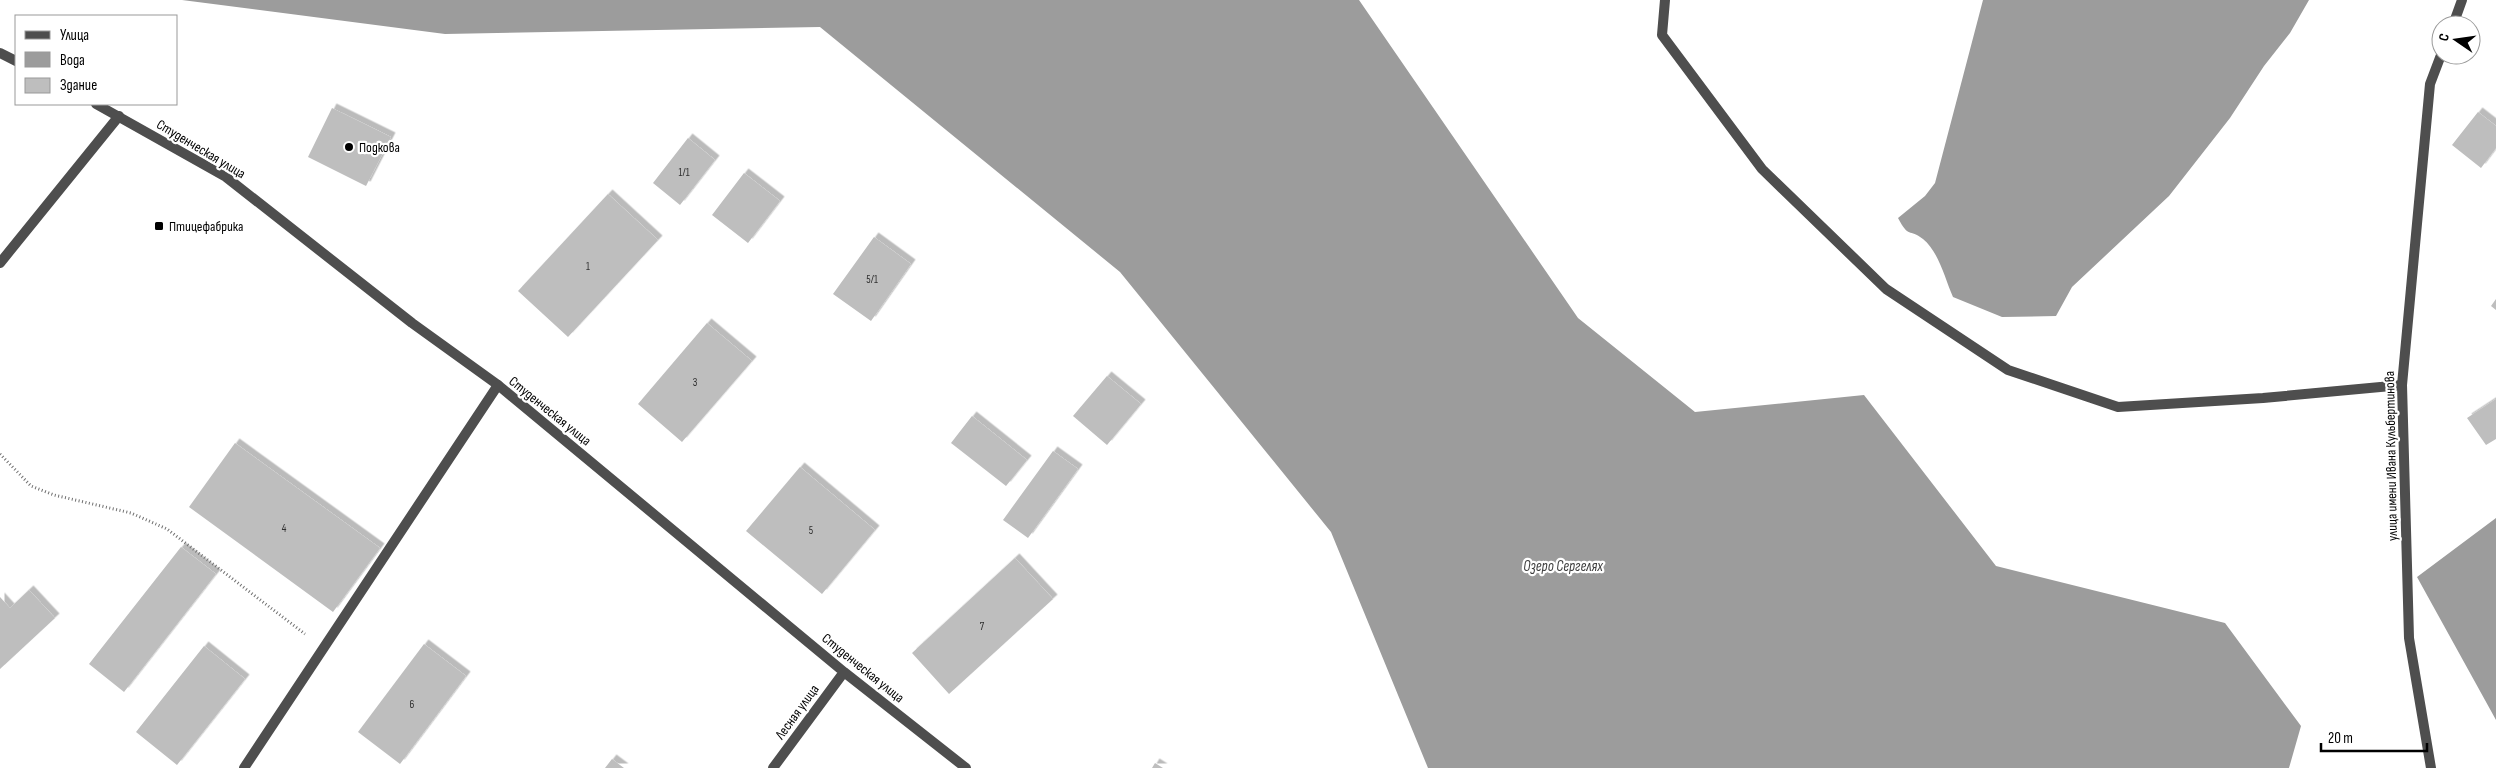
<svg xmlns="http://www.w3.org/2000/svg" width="2496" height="768" viewBox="0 0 2496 768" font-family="'Sofia Sans Condensed',sans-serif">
<defs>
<filter id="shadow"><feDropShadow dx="4.5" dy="-4.5" stdDeviation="0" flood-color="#0004"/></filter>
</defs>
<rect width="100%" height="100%" fill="#fff"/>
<path fill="#9c9c9c" d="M182,0h1177l219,318 117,94 169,-17 132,171 229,57 76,103 -12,42h-861l-97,-236 -211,-260 -300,-245 -375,7z
M1983,0h326l-19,33 -26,33 -34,52 -61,78 -97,91 -16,29 -54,1 -49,-20c-8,-18 -14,-45 -30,-58 -14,-11 -14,0 -25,-21l27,-22 10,-13z
M2496,518v202l-79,-143z"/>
<path fill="#bebebe" filter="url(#shadow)" d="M332,108l59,29 -25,49 -58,-29z
M2478,112l18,14v22l-15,20 -29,-23z
M688,138l27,22 -35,45 -27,-22z
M744,173l36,28 -32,42 -36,-28z
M608,194l50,46 -90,97 -50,-46z
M874,237l37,27 -40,57 -38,-27z
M2496,299v11l-5,-4z
M707,323l45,38 -70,81 -44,-38z
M1107,376l34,28 -34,41 -34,-29z
M2496,399v40l-10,6 -19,-27z
M972,416l55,44 -21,26 -55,-43z
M235,443l145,105 -47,64 -144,-105z
M1053,451l25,18 -50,69 -25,-18z
M800,467l75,63 -53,64 -76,-63z
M181,547l35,27 -92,118 -35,-28z
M1015,558l38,41 -104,95 -37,-41z
M29,590l26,28 -55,51v-72l10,11z
M424,644l42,32 -66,88 -42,-32z
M204,646l41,33 -68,86 -41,-33z
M612,759l12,9h-19z
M1155,763l8,5h-11z"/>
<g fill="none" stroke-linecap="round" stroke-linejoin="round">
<path stroke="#707070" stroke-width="3" stroke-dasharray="1 2.5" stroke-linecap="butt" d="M0,454l31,32 23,9 77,18 36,16 138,105"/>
<path stroke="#4e4e4e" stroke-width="10" d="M1665,0l-3,35 100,134 124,120 122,81 110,37 145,-9 139,-13
M0,263l119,-147"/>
<path stroke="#4e4e4e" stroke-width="10" d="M2453,25l9,-25
M498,385l346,287 122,96
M773,768l71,-96
M2431,768l-22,-130 -7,-253 28,-301 11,-29"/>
<path stroke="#4e4e4e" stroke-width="10" d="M0,53l16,8
M96,104l130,73 186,146 86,62 -254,383"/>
</g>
<g fill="#000" stroke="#fff" stroke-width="2">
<circle cx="349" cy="147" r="5"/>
<rect x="154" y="221" width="10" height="10" rx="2.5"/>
</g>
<g text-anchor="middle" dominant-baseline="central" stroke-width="4.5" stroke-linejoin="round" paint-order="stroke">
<g font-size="11" fill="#303030">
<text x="684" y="172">1/1</text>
<text x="588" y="266">1</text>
<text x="872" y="279">5/1</text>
<text x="695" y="382">3</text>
<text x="284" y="528">4</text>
<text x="811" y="530">5</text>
<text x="982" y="626">7</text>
<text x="412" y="704">6</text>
</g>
<g font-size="14" fill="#000" stroke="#fff" text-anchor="start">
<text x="359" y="147">Подкова</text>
<text x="169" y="226">Птицефабрика</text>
</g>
<g font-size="14" fill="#000" stroke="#fff">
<text transform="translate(201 149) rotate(31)">Студенческая улица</text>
<text transform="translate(550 411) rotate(39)">Студенческая улица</text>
<text transform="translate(2391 456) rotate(-91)">улица имени Ивана Кульбертинова</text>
<text transform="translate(863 668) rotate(39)">Студенческая улица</text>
<text transform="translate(797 712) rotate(-54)">Лесная улица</text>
</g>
<g font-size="15" font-style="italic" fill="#3d3d3d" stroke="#fff">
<text x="1563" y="566">Озеро Сергелях</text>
</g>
</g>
<rect x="15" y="15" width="162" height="90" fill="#ffffff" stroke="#999999"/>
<rect x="25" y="31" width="25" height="8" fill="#4e4e4e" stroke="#999999"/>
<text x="60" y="40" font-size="15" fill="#000000">Улица</text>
<rect x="25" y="52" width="25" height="15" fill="#9c9c9c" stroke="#999999"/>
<text x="60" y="65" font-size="15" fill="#000000">Вода</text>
<rect x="25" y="78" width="25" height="15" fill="#bebebe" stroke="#999999"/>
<text x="60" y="90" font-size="15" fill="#000000">Здание</text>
<g transform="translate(2456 40) rotate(283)"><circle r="24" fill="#ffffff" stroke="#999999"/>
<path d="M0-4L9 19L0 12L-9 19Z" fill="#000000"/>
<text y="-8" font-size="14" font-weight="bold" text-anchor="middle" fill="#000000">С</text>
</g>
<path d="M2321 743v8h106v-8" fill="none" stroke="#000000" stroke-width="2.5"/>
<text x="2328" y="743" font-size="15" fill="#000000" stroke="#ffffff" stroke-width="4" paint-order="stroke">20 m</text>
</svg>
